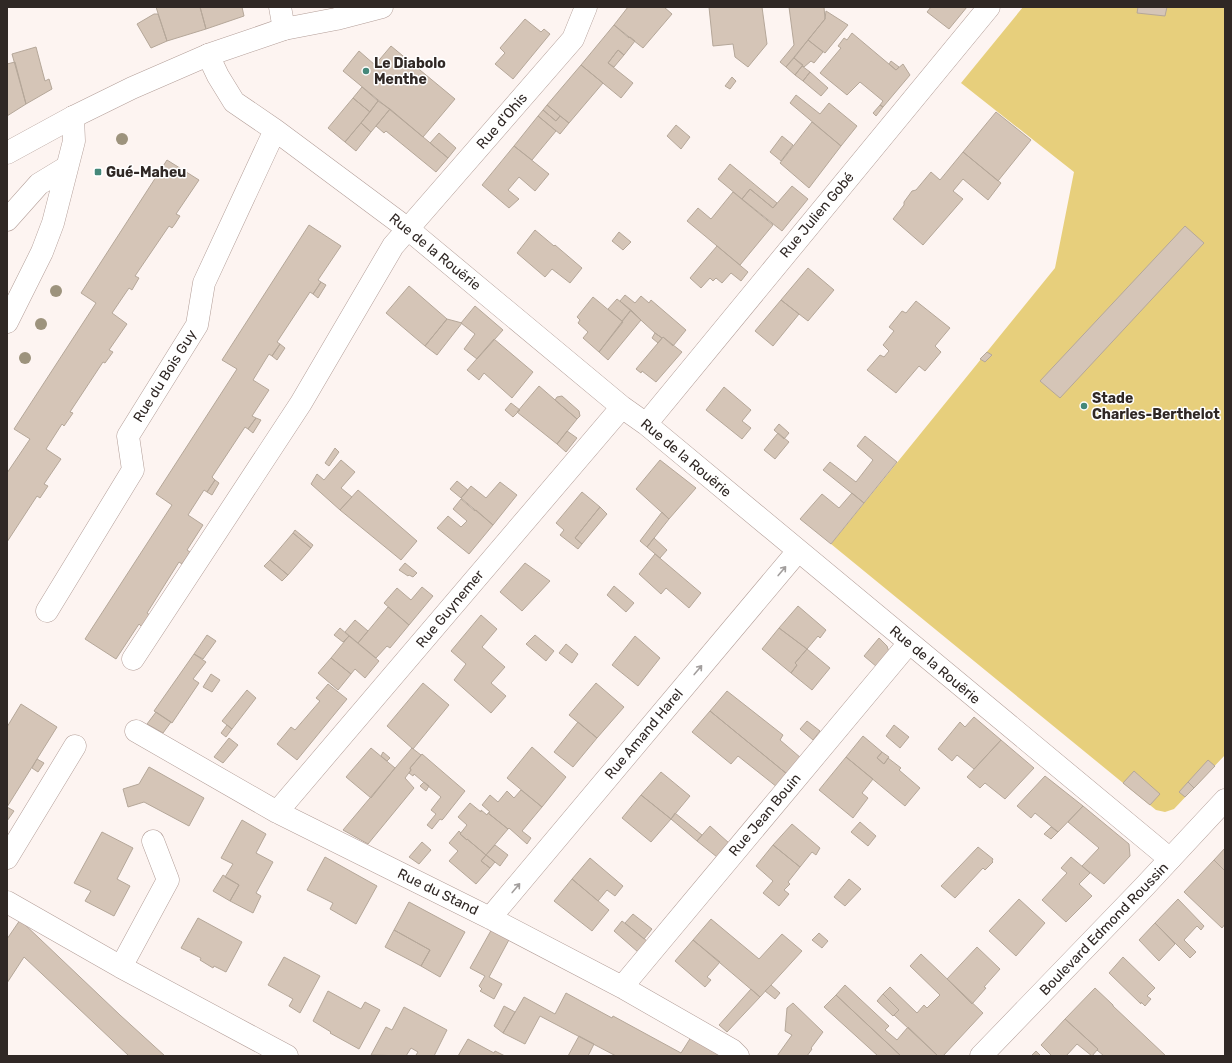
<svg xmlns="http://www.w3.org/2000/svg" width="1232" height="1063" viewBox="0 0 1232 1063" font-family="Rubik,sans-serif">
<rect width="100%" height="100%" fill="#fdf4f1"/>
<path fill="#e7cf7c" d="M1023,7h202v748l-51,54 -9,3 -9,-2 -325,-266 224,-276 19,-96 -113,-89z"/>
<path fill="#d5c5b7" stroke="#b5a799" d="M156,7h44l6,22 -39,12z
M200,7h42l2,9 -38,13z
M628,7h36l8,7 -29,34 -29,-23z
M709,7h53l5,37 -19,23 -13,-10 -2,-13 -20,2z
M789,7h35l1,12 -39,48 -6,-5 14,-17z
M931,7h36l-18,22 -22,-17z
M1138,7h29l-2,9 -28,-3z
M826,11l22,14 -23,28 -17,-13 17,-21z
M154,14h4l9,27 -16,7 -14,-24z
M525,19l16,13 3,-3 6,5 -37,45 -18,-15 10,-11 -5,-5z
M614,25l15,13 1,-1 5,4 -11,14 -6,-5 -10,13 25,20 -12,15 -40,-33z
M852,33l44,37 7,-6 7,11 -27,32 -3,-2 3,-4 -23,-19 -13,13 -27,-22 21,-25 -3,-2 6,-8 3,2z
M808,40l15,12 -9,11 -3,-2 -7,6 -10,-9z
M391,46l64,53 -32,38 -80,-66 16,-20 16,14z
M36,47l9,34 4,-2 3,10 -26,15 -14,-50z
M618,50l6,5 -10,12 -6,-4z
M794,58l9,7 -8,10 -9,-8z
M891,61l8,6 -3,3 -7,-6z
M15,62l11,42 -19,12v-52z
M581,65l22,18 -34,40 -22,-18z
M802,66l8,6 -7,9 -8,-6z
M810,72l18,16 -7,8 -18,-15z
M732,77l4,4 -6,8 -5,-3z
M362,87l16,14 -8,11 -17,-14z
M796,95l24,19 9,-11 28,23 -16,20 -51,-43z
M353,98l17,14 -25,30 -17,-14z
M378,101l12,8 -19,23 -10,-9z
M547,105l13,11 -4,5 -13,-11z
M880,105l3,2 -7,9 -3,-3z
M390,109l58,49 -12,14 -50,-41 -2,2 -8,-7z
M543,110l13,11 4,-5 9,7 -9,11 -22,-18z
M996,112l35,28 -33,41 -35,-29z
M538,116l18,15 -24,29 -18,-14z
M812,122l29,24 -32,42 -29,-25z
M361,123l10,9 -15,19 -11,-9z
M676,125l14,12 -9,12 -14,-13z
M439,133l17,15 -8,10 -18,-15z
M782,136l11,9 -12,16 -11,-9z
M514,146l35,28 -14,17 -16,-14 -11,13 11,9 -10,9 -27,-23z
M963,152l38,31 -13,17 -25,-21 -10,12 10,8 -40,46 -30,-26 11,-14v-3l8,-11 4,-1 15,-18 9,8z
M167,160l32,20 -23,34 4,2 -5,8 -3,4 -3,-2 -34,50 4,2 -7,12 -3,-2 -17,25 15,11 -18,26 4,2 -8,11 -2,-1 -33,50 3,1 -9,13 -2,-2 -16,25 15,10 -17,25 4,2 -8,12 -3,-2 -30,46v-69l23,-34 -16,-10 82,-126 -15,-10z
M730,164l47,39 -4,5 -23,-19 -8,10 -24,-20z
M792,186l16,13 -26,32 -40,-32 8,-10 23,19z
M733,192l40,33 -33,40 -53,-44 11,-13 13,11z
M309,225l32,21 -23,34 3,2 -8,12 -3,-2 -33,50 3,2 -8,12 -3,-2 -16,26 16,10 -17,26 4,2 -8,11 -3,-2 -33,50 3,3 -8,12 -3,-2 -16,25 15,10 -16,25 3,2 -8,12 -3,-2 -32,51 3,2 -8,12 -3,-3 -23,35 -31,-20 87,-134 -16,-11 81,-125 -15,-9z
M1185,226l19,17 -144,155 -20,-17z
M535,230l19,16 1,-1 27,23 -12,15 -18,-14 -7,8 -28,-24z
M619,232l12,10 -8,8 -11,-9z
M717,246l31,26 -7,9 -10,-8 -9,10 -6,-5 -3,3 -3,-3 -9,10 -11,-10z
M808,268l26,22 -26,31 -27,-21z
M321,282l5,3 -8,13 -5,-4z
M409,286l38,33 -22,27 -39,-33z
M625,295l10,8 6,-7 8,7 2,-3 35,30 -13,16 -10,-9 -1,1 -7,-5 -35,-32z
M593,297l30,25 -24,30 -16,-14 5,-6 -10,-9 2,-3 -3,-3z
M617,299l14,11 -9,11 -14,-12z
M781,300l18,14 -26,32 -18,-15z
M916,301l34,27 -15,18 6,6 -16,19 -6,-5 -23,27 -29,-23 13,-15 4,2 5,-6 -6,-6 11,-14 -5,-4 13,-16 4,2z
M475,306l28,24 -26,29 -13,-10 11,-15 -14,-11z
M631,310l10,10 -33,40 -9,-8z
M447,319l15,4 -25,32 -12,-9z
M655,333l7,5 -4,5 -6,-5z
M663,337l19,15 -26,30 -14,-11 -1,2 -5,-4z
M494,339l39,33 -21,26 -28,-25 -5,7 -12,-10z
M280,344l5,4 -8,12 -5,-4z
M987,352l5,3 -7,7 -5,-3z
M539,386l38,33 -20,25 -40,-32z
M724,387l27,23 -9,11 9,7 -9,11 -36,-29z
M562,396l17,15 1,5 -3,3 -22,-19 2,-3z
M511,403l9,7 -7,7 -8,-7z
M256,418l5,2 -8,13 -5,-4z
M779,424l10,9 -5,6 -10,-9z
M567,431l10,7 -11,14 -9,-8z
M778,433l11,9 -14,17 -11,-9z
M865,436l32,26 -33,41 -41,-33 7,-8 26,20 17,-22 -16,-14z
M335,448l4,4 -10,14 -4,-3z
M341,460l14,12 -14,16 11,9 -12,13 -29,-26 6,-10 7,6z
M660,460l36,28 -27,31 -33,-30z
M215,480l4,3 -7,12 -5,-3z
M457,481l11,9 -7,8 -11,-9z
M500,482l17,13 -24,30 -32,-27 10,-12 15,12z
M358,490l59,51 -16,19 -61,-50z
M582,492l18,15 -25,31 7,6 -4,5 -18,-14 4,-5 -8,-7z
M852,493l12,10 -33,41 -31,-25 22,-25 17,14z
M461,499l14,12 1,-1 17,15 -24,29 -32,-26 11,-12 13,11 6,-6 -14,-12z
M600,507l7,7 -25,30 -7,-6z
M662,512l7,7 -22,28 -7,-6z
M295,530l18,15 -2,3 -18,-15z
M293,533l18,15 -23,27 -18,-15z
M654,538l13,12 -7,8 -13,-11z
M655,554l46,39 -12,15 -23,-20 -5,6 -22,-20z
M270,560l18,15 -6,6 -18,-15z
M405,563l12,10 -4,4 -4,-2 -1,1 -9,-6z
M525,563l25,18 -28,30 -22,-19z
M614,586l20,17 -8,9 -19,-17z
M422,587l11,9 -24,29 -25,-22 13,-15 14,12z
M798,606l28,24 -6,8 -2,-2 -11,13 -28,-21z
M388,607l21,18 -19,23 -3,-2 -11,12 -18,-15z
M481,615l16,14 -15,18 23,20 -14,16 15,13 -15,17 -37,-33 12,-16 -15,-13z
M355,620l13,11 -10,12 -13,-11z
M340,628l9,8 -6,6 -9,-7z
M779,628l28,21 -12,14 2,2 -6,8 -29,-24z
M207,635l9,6 -13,18 -9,-5z
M535,635l19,16 -8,10 -20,-17z
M349,636l30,25 -14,17 -10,-9 -4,5 -20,-16z
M635,636l25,22 -22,28 -26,-21z
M879,638l8,8 2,6 -12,15 -13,-11z
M566,644l12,10 -6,9 -13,-10z
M807,649l23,19 -18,22 -21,-17 6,-8 -2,-2z
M194,654l12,8 -13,17 6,4 -27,40 -18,-12z
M331,658l20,16 -13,16 -20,-17z
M211,674l9,6 -8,12 -9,-5z
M423,683l26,22 -36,44 -26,-23z
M596,683l28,24 -27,31 -28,-23z
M328,684l19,15 -50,61 -20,-16 14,-17 4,3 25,-29 -4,-3z
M247,690l9,8 -24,31 -10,-8z
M727,691l56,44 -3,5 21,18 -14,16 -77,-63z
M21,704l36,23 -50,80v-80z
M710,711l77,63 -10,13 -39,-31 -7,8 -39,-32z
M156,712l15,10 -8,11 -16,-9z
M974,717l27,23 -27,29 -17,-14 -5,6 -14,-12 22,-27 5,5z
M807,721l13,10 -7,9 -13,-11z
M578,722l19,16 -24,29 -19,-15z
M227,725l5,4 -6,8 -5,-4z
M894,725l15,12 -9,11 -14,-12z
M863,736l19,16 -5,6 7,6 4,-6 13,10 -2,2 21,18 -15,18 -59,-49z
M229,738l9,7 -15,18 -9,-6z
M1001,740l33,28 -29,31 -20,-16 -5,5 -13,-11z
M532,747l34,30 -24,30 -35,-29z
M371,748l24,20 -24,30 -25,-21z
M412,748l9,7 -11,13 1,2 -6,8 9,10 -46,56 -25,-14z
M383,752l7,6 -3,3 -6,-5z
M882,752l7,5 -5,7 -7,-6z
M422,754l43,37 -22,28 -1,1 -2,-1 -8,10 -5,-4 9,-11 -5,-4 10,-13 -27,-23 -1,2 -4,-3 2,-3 -1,-2z
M846,757l27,22 -11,14 6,5 -15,20 -34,-28z
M37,759l7,4 -6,9 -6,-4z
M1208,760l7,6 -21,22 -6,-6z
M149,767l55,31 -15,28 -45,-24 -16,5 -5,-18 16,-5z
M1134,771l26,23 -10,11 -27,-22z
M661,772l29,24 -19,23 -30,-24z
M1045,776l38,30 -25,26 -23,-19 -4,5 -14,-12z
M424,782l5,4 -3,5 -6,-5z
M1188,782l6,6 -9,9 -6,-5z
M521,790l21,17 -20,24 9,7 -4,6 -18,-16 -1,1 -20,-16 2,-1 -8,-7 8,-10 8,7 9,-11 7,7z
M641,795l30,24 -20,23 -29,-24z
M470,803l11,9v-2l6,5 1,-2 20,16 -22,26 -19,-16v1l-7,-6 7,-9 -9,-8z
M1083,806l46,38 1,12 -26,28 -22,-18 17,-18 -31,-26z
M7,807l7,4 -7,10z
M675,813l27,22 -5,6 -26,-22z
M242,820l24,14 -10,19 17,9 -17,31 5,3 -8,17 -23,-12 9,-16 -14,-8 8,-13 -12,-6z
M860,822l16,14 -8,10 -17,-14z
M792,824l28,24 -4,7 -4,-3 -12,15 -27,-22z
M710,826l19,17 -12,14 -20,-16z
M1051,827l7,5 -7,7 -7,-5z
M459,831l2,2 -1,1 7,6v-1l19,16 -5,6 9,7 -14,16 -27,-23 9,-10 -9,-8z
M102,832l31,16 -16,31 13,7 -16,30 -29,-15 6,-10 -17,-8z
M422,842l9,8 -12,14 -10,-7z
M495,845l13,10 -8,11 -14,-11z
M773,845l27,22 -12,15 2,2 -6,6 5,4 -10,12 -16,-13 10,-12 -17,-15z
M978,847l15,12 -1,2 1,1 -8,8 -2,-2 -28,30 -14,-12z
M1225,848v23l-11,-11z
M486,855l9,7 -5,6 -9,-7z
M325,857l52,29 -21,38 -26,-15 3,-6 -26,-13z
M1071,857l19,16 -11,11 13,12 -26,26 -24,-22 25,-27 -6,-5z
M590,858l33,28 -8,10 -8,-6 -9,11 -26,-22z
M1214,860l11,11v53l-3,4 -38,-36z
M223,875l16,10 -9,16 -17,-10z
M572,879l37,31 -17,21 -38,-30z
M849,879l12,10 -16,17 -11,-9z
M1019,899l26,24 -29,33 -27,-25z
M1178,899l26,27 -3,4 -4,-4 -13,14 12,12 -6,6 -35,-35z
M409,902l56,30 -25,45 -19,-11 9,-16 -36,-20z
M633,914l19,15 -8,10 -19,-16z
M198,918l44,24 -16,30 -12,-6 -1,2 -13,-8 1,-2 -20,-10z
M711,919l48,40 23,-25 20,17 -42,46 -67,-57z
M20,920l100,95 45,41h-36l-105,-99 -17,26v-44z
M622,921l25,20 -9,11 -24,-21z
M1155,923l20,21 -16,17 -20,-21z
M493,927l18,9 -22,41 13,7 -8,15 -14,-8 2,-2 -3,-3 6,-10 -15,-8z
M394,930l36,20 -9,16 -36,-19z
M819,933l9,8 -6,7 -10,-8z
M693,940l27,22 -13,15 4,3 -6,7 -30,-26z
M977,947l23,22 -16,18 2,1 -14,16 -25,-25z
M921,954l62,59 -40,43h-5l-44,-41 5,-5 -16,-16 7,-7 27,26 7,-8 3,3 13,-13 -30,-29z
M284,957l36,19 -20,37 -11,-7 4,-7 -25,-14z
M1123,957l32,31 -8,8 4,3 -6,7 -4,-4v2l-32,-31z
M771,985l9,8 -5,6 -10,-8z
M845,985l44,41 -4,4 12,10 11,-13 30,29h-37l-65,-61z
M1095,988l18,17v1l53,50h-62l-7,-6 1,-1 -33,-30z
M751,989l9,8 -33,35 -8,-7z
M328,991l33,18 4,-7 15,8 -21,39 -29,-16 1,-1 -18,-11z
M566,993l46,25 1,-2 68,37 12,-19 31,22h-108l-76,-40 -15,28 -22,-11 21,-36 31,17z
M883,994l16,16 -6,6 -16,-15z
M836,995l65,61h-23l-54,-49z
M793,1003l30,29 -12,16 1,1 -5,7h-30l15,-21 -7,-4 2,-23z
M504,1006l11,6 -12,21 -9,-7z
M404,1007l43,23 -13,26h-16l-2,-1 2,-3 -7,-4 -5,8 -35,-1 15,-28 6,3z
M1065,1019l33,30 -6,7 -15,-12 -11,12h-14l-11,-11z
M579,1036l15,8 -6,12h-20z
M468,1039l26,14 1,-2 10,5h-47z
M1036,1051l5,5h-10z"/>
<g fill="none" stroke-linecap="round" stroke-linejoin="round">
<g stroke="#b39e98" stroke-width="23">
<path id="street" d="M280,7l4,22
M208,55l10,21 16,26 41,28 133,99 214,178 24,17 524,435
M7,220l32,-36 28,-17
M7,322l35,-70 11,-29 21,-82 -1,-24
M646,424l343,-417
M47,611l86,-141 -5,-34 69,-111 7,-42 71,-153
M133,659l168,-256 92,-157 180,-207 13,-32
M136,731l141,81 213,106 132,69 110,63 6,6
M277,812l345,-405
M7,858l68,-112
M7,902l114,65 166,89
M490,918l308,-367
M121,967l47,-87 -15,-39
M622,987l287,-344"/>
</g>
<g stroke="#b39e98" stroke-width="23">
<path id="secondary" d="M7,153l66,-36 59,-29 76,-33 76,-26 52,-10 46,-12
M981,1056l163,-169 81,-87"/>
</g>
<use href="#street" stroke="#fff" stroke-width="22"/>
<use href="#secondary" stroke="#fff" stroke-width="22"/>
</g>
<g fill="#9d937d">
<circle cx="122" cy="139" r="6"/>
<circle cx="56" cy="291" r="6"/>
<circle cx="41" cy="324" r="6"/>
<circle cx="25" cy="358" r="6"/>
</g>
<defs><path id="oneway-shaft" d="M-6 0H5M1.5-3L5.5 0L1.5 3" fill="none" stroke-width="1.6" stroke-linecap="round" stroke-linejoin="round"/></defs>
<g stroke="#a29e9d">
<use href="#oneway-shaft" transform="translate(782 571) rotate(-50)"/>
<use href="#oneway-shaft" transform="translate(698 670) rotate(-50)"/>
<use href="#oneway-shaft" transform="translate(516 888) rotate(-50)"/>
</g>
<g fill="#45887a" stroke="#fff" stroke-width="1.5">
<circle cx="366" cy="71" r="4"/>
<rect x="94" y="168" width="8" height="8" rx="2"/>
<circle cx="1084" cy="406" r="4"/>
</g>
<g text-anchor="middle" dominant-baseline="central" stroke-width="3" stroke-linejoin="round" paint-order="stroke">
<g font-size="14" font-weight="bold" fill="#302825" stroke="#fff" text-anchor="start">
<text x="374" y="63">Le Diabolo<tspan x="374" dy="16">Menthe</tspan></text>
<text x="106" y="172">Gué-Maheu</text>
<text x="1092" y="398">Stade<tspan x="1092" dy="16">Charles-Berthelot</tspan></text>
</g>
<g font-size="14" fill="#302825" stroke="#fff">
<text transform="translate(502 121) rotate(-49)">Rue d'Ohis</text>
<text transform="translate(817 215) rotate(-50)">Rue Julien Gobé</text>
<text transform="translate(435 252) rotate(39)">Rue de la Rouërie</text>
<text transform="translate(165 376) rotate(-58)">Rue du Bois Guy</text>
<text transform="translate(686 458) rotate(40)">Rue de la Rouërie</text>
<text transform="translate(450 609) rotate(-50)">Rue Guynemer</text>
<text transform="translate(935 665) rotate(40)">Rue de la Rouërie</text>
<text transform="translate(644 734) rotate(-50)">Rue Amand Harel</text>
<text transform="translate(765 815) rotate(-50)">Rue Jean Bouin</text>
<text transform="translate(438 892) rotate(26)">Rue du Stand</text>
<text transform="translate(1104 929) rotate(-46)">Boulevard Edmond Roussin</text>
</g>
</g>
<rect width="1232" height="1063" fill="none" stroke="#302825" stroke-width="16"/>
</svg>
